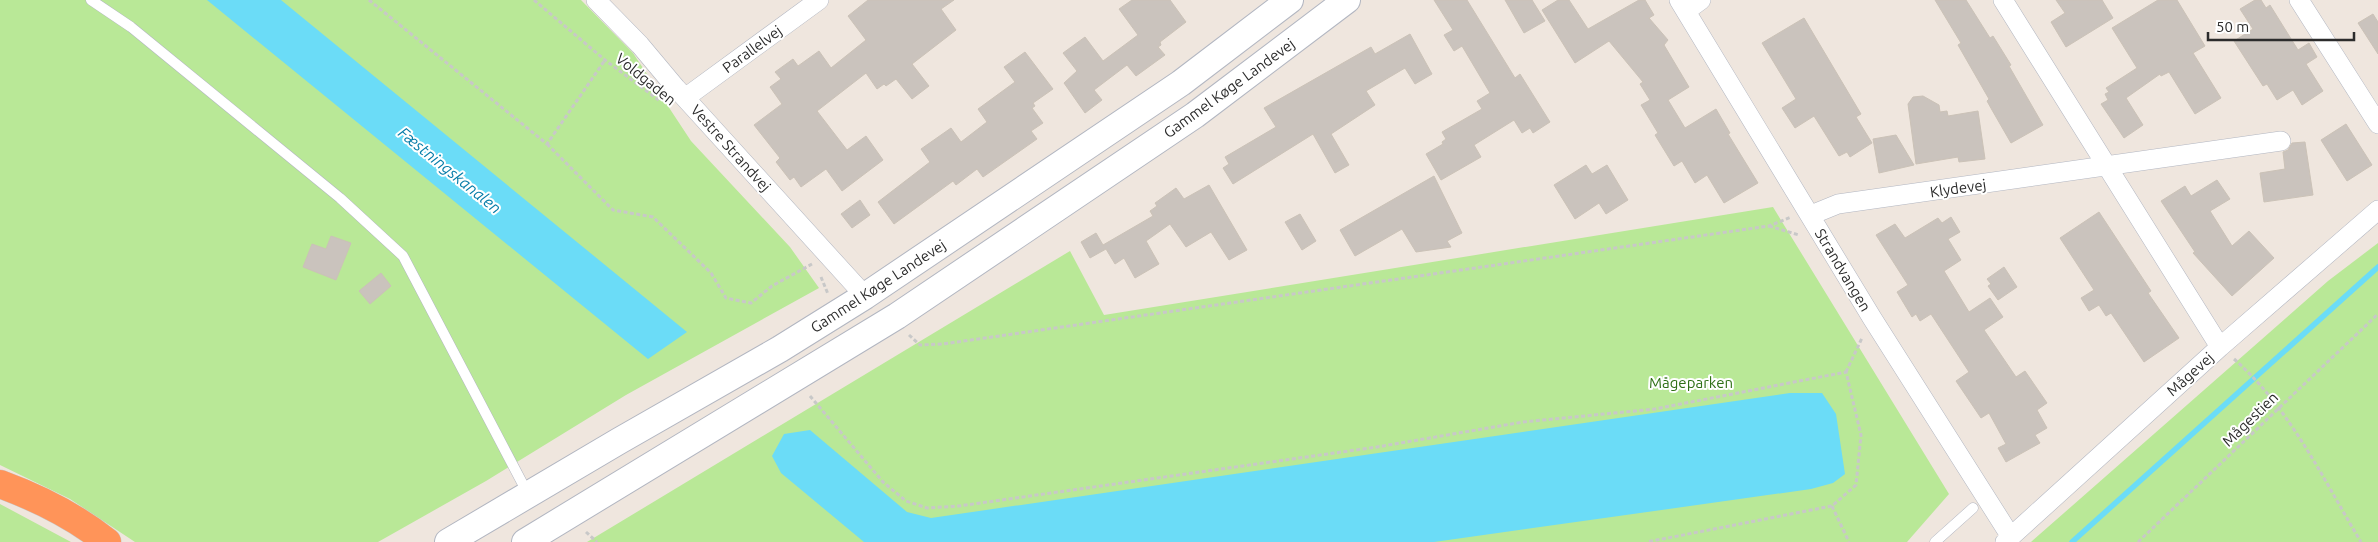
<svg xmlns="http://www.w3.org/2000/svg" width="2378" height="542" viewBox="0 0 2378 542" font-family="Ubuntu,sans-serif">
<rect width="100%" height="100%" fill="#efe6de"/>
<path fill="#b9e897" d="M0,0h581l52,53 58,88 99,106 29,41 -193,107 -140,86 -108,61h-243l-65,-43 -70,-34z
M1773,207l176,287 -42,48h-1320l483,-291 34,64z
M2378,243v299h-347l297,-261z
M0,504l71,38h-71z"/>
<path fill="#6bdcf7" d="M207,0h74l406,332 -39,27z
M1790,393h32l14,21 9,60 -12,9 -22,6 -377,53h-570l-83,-69 -9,-17 12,-22 26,-4 97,82 24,6z"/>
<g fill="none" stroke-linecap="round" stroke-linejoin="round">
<path stroke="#6bdcf7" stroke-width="5.5" d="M2072,542l306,-275"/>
</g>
<path fill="#cac3bd" stroke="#cbc2b7" d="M868,0h86l-13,9 15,21 -44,34 17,22 -17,13 -16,-20 -10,7 -2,-2 -7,5 -11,-16 -49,38 30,39 19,-14 17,24 -41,31 -16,-22 -25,18 -7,-10 -4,3 -14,-18 4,-4 -26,-33 28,-21 -12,-17 11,-8 -6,-7 18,-13 5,7 21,-15 12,17 35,-28 -18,-24z
M1132,0h38l16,22 -26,20 1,3 -3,2 7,8 -29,21 -9,-11 -33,25 8,10 -17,13 -21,-30 13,-12 -14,-18 22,-16 18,24 35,-26 -19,-26z
M1434,0h33l48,78 5,-4 30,48 -17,11 -3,-5 -8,5 -8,-13 -40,25 7,12 -40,23 -15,-26 17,-10 -1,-2 4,-3 -4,-7 40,-23 -5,-8 13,-8 -28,-47 -8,5 -10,-16 9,-5z
M1505,0h27l13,21 -21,12z
M1558,0h11l19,29 51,-29h6l9,15 -5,3 19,22 -4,5 25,42 -21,13 17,28 31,-19 14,24 -2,1 30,49 -34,20 -17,-28 -12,8 -13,-22 -8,5 -19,-31 3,-2 -17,-28 9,-5 -10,-16 3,-2 -34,-41 -34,22 -33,-53z
M1935,0h31l24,38 3,-2 18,29 -2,1 34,59 -32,18 -19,-33 -5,-9 2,-2 -31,-54 3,-2z
M2056,0h46l11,18 -47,29 -15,-25 14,-9z
M2158,0h19l28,46 -12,7 28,45 -26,16 -26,-42 -8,4 -1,-2 -34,24 17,27 -19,13 -23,-34 7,-4 -3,-6 4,-2 -3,-4 31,-20 -25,-40z
M2255,0h6l5,8 4,-3 28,45 11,-7 8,14 -11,7 17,27 -21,14 -9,-15 -16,10 -10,-16 -4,2 -29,-45 19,-12 -13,-20z
M2373,14l5,8v32l-20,-31z
M1804,18l57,96 -5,3 16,26 -22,14 -3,-5 -8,4 -25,-40 -19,12 -13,-20 14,-9 -34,-56z
M1410,34l22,40 -17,10 -10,-16 -39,23 9,14 -44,29 18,31 -14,8 -22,-39 -80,50 -10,-16 6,-4 -4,-7 51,-30 -12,-19 107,-61 4,7z
M1025,52l28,37 -20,14 2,3 -3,2 11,15 -12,8 6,8 -54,38 -6,-8 -21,16 -3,-4 -59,43 -16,-22 52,-40 -9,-13 30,-21 10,14 26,-20 -9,-13 37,-27 -11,-15z
M1923,96l16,9 1,7 7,-1 1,5 30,-5 7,48 -26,3 -1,-5 -42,7 -8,-60 5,-7z
M2346,124l26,41 -25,16 -26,-41z
M1896,135l18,30 -35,8 -6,-34z
M2305,142l8,53 -49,7 -4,-29 25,-4 -2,-17 5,-2 4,-7z
M1586,165l6,9 15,-9 21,35 -22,14 -7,-11 -24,16 -21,-34z
M1434,176l28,57 -15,8 4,6 -35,5 -14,-23 -47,27 -15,-26z
M2217,180l13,19 -20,12 22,35 17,-15 25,27 -42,38 -39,-43 2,-1 -34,-51 24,-15 6,10z
M1209,185l38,65 -18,10 -18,-28 -25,15 -16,-23 -24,17 13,23 -24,14 -11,-20 -9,6 -9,-15 -16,9 -9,-16 15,-9 7,12 50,-29 -3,-5 7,-5 -2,-3 21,-15 8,11z
M860,200l10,15 -18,13 -11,-14z
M2099,212l52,79 -3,2 31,45 -35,24 -33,-49 -5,3 -7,-11 -10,6 -8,-13 13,-8 -34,-52z
M1300,214l16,27 -14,9 -17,-28z
M1951,217l9,15 -12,7 13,21 -17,11 25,41 21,-14 13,19 -19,13 32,47 9,-6 22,32 -10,7 10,18 -12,7 5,8 -34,19 -8,-14 8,-4 -17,-31 -8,5 -25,-37 13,-9 -38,-58 -11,7 -4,-7 -4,3 -15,-25 11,-7 -32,-50 19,-11 10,14 33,-20 4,5z
M331,236l20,7 -15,37 -33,-13 9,-23 14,5z
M2004,267l13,20 -19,13 -10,-14 3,-2 -4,-5z
M381,273l10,13 -21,18 -11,-13z"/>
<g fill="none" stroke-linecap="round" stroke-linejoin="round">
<g stroke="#b2b6c1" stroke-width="11">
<path id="service" d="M91,0l40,27 209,171 63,58 125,238
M1935,542l38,-34"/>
</g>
<g stroke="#b2b6c1" stroke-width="20">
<path id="minor" d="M596,0l44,45 36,43 189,208
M1679,0l193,318 139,219
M2003,0l217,347
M2299,0l79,124
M1686,11l15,-11
M685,98l134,-98
M1811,215l27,-11 443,-63
M2005,542l215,-195 158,-137"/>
</g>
<g stroke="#b2b6c1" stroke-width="28">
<path id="secondary" d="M448,542l171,-101 161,-92 85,-53 316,-213 109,-83
M525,542l372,-226 298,-201 152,-115"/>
</g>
<g stroke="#c8c8c8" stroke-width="29">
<path id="motorway" d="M0,484c38,14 76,33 107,58"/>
</g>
<path stroke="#c8c8c8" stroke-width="3" stroke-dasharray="4 2.5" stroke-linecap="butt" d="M369,0l178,144 58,-84
M534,0l71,60 55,41
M547,144l66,66 40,7 58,56 15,25 25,5 21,-17 40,-22
M1769,226l30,9
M821,277l7,17
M909,335l11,10 23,-1 826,-118 22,-9
M2234,359c56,49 89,120 127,183
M1846,372l16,-34
M810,396l73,86 23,19 21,7 32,-2 418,-59 146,-25 132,-13 191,-37 15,63 -5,50 -24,21 -185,36
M1832,506l17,36
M586,532l11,10
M2138,542l240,-228"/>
<use href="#service" stroke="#fff" stroke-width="10"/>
<use href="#minor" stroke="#fff" stroke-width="19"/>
<use href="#secondary" stroke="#fff" stroke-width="26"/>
<use href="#motorway" stroke="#ff9459" stroke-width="28"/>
</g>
<g text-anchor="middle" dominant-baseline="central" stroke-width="4" stroke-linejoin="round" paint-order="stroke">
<g font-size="15" fill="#2c2c2c" stroke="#fff">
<text transform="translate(752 49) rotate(-36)">Parallelvej</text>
<text transform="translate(646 79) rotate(39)">Voldgaden</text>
<text transform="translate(1229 88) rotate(-36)">Gammel Køge Landevej</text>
<text transform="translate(731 148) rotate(48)">Vestre Strandvej</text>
<text transform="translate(1958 188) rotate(-8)">Klydevej</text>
<text transform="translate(1843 270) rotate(59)">Strandvangen</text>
<text transform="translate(878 286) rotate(-33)">Gammel Køge Landevej</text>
<text transform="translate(2190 374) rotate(-42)">Mågevej</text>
<text transform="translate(2250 419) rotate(-44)">Mågestien</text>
</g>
<g font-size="15" fill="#2f7016" stroke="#fff">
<text x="1691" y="382">Mågeparken</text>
</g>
<g font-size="16" font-style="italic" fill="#057ca8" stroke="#fff">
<text transform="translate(450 170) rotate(39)">Fæstningskanalen</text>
</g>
</g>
<path d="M2208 32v8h146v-8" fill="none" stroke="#2c2c2c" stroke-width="2.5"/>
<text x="2216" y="32" font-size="15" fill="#2c2c2c" stroke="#ffffff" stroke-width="4" paint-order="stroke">50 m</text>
</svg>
